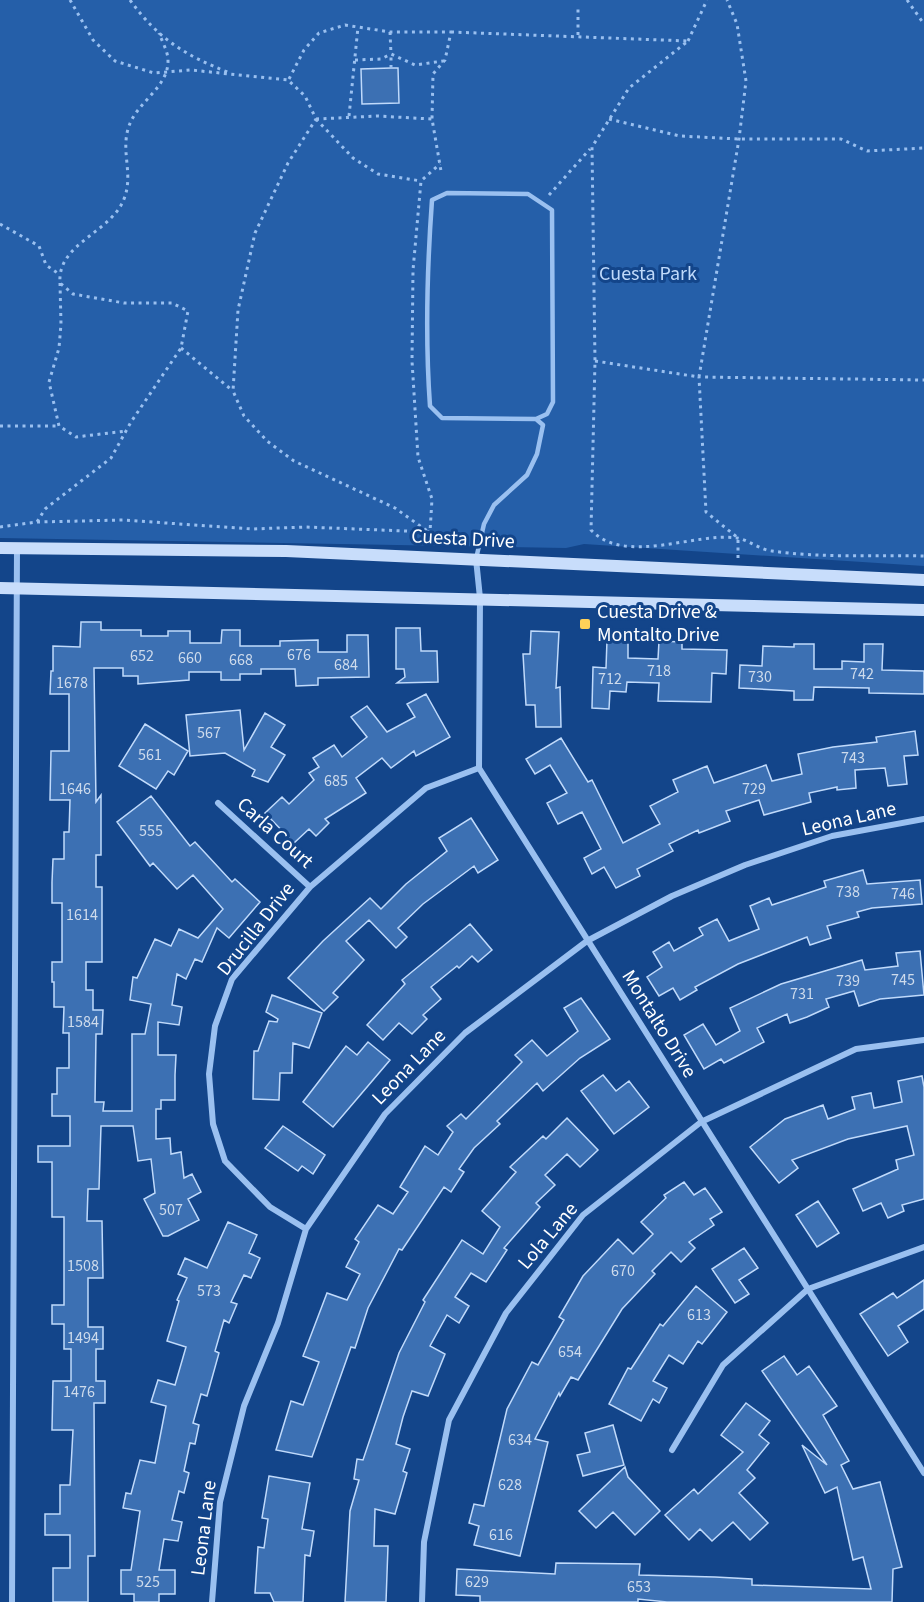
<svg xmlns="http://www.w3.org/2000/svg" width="924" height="1602" viewBox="0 0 924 1602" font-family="'Source Sans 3',sans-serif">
<rect width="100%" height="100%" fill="#13458a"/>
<path fill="#255fa9" d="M0,0h924v566l-340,-22 -18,4 -566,-10z"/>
<path fill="#3c70b3" stroke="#c0dafb" stroke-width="1.5" d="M391,68h7l1,35 -37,1 -1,-35z
M81,622h20v8h40v6h27v-5h22v12h31l1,-13h18v16h40v-5l38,-1v12h29v-17h21l1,42 -51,1v7l-22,1 -1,-17h-34v5h-21v6h-19v-8h-32v8l-51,4v-8h-15v-8h-29l2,134 5,-7v60h-5v32h6v75h-16v28h7v20h10l-1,24h-6l-1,68h9l-1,9h29v-77h13l6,-30 -21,-4 3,-23 4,1 18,-39 16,7 8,-17 19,9 25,-29 -30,-34 -16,14 -24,-26 -3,3 -33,-44 34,-26 39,50 5,-4 37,40 3,-3 25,23 -31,36 -12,-10 -15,34 -7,-3 -9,20 -9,-5 -5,31 10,2 -3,18 -21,-3v33h18l-1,20v25h-14v9h-5v30l14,-1 1,16 10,-2 3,26 8,-4 9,18 -13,7 11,21 -31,16h-5l-19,-37 11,-6 -4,-34 -13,2 -5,-35h-32l-2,63h-11l-1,32h15l1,57h-15v49h15v22h-7v32h9v22h-11l1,153h-7v46h-35v-34h17v-33h-25v-21h15v-29h10l3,-55h-21l1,-49h18v-32h-7v-25h-12v-19h12v-88h-12v-55h-14v-16h32v-30h-18v-22h5v-26h12v-35h-6l1,-26h-10v-25h-2v-20h10v-59h-10v-21l1,-23h11v-27h5l1,-32h-20l1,-49h18v-57h-19l1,-23h2v-25l27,1z
M396,628h24l1,23h16l1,31 -41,1 8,-6 -1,-8h-8z
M531,631l28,1 -3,56 4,-1 1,40h-25l-1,-22h-9l-3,-51h7z
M607,640l21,1v17l30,1 1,-18 23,1v7l45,1 -1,24 -14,-1 -1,29 -53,-1 1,-18 -32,-1 -1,10 -16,-1 -1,18 -17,-1 1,-41 13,1z
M794,644h20v25h28v-8l22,1v-18h19l-1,26 42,1v23l-55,-1v-5l-55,-1 -1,13h-19v-9l-55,-3 1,-23 22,1 1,-20 31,1z
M426,694l24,43 -34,19 -2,-5 -23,17 -9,-10 -26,20 10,15 -41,26 4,4 -13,13 -7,-7 -15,14 -29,-30 17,-16 7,7 25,-24 -5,-7 10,-6 -6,-9 21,-13 8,12 25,-20 -16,-20 16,-11 20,26 28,-15 -8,-13z
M240,710l4,40 21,-37 20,12 -14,22 14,8 -17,27 -16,-6 3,-6 -30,-17 -35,3 -4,-41z
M145,724l43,27 -14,24 -6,-4 -12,18 -37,-23z
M915,731l3,24 -14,1 3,28 -19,2 -3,-18 -30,2 1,18 -19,2v-3l-28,6 2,9 -47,13 -5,-15 -33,11 4,10 -31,12 -1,-3 -29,14 4,7 -36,18 3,7 -24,12 -12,-21 -12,7 -8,-16 17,-9 -19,-37 -24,12 -11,-21 20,-10 -17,-28 -15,9 -9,-15 35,-21 27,44 4,-2 31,63 37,-19 -10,-18 28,-14 -5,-12 34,-14 7,17 52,-18 6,16 30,-7 -4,-20 35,-7 44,-5 -1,-5z
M471,818l27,42 -20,13 -4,-7 -51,38 -25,24 9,9 -11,11 -27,-28 -23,21 18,19 -31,33 5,4 -14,14 -36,-33 35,-37 47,-43 11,11 25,-25 41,-33 -8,-13z
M863,870l4,14 53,-4 2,24 -50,4 -15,4 2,5 -32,9 4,12 -21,7 -3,-8 -69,27 -43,23 2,3 -17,10 -7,-12 -14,8 -12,-19 15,-10 -9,-15 16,-10 5,9 29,-16 -4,-7 18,-9 12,22 30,-12 -9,-23 19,-8 3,7 54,-18 -2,-6z
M470,924l22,26 -14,12 -6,-6 -13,12 -2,-2 -26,21 10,12 -18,16 4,4 -15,15 -13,-11 -16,17 -16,-15 38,-41 -3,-4z
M920,951l4,44 -44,4 -21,7 -5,-15 -28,8 3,8 -22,10 -17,6 -3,-9 -30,14 7,14 -40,21 -3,-4 -17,10 -20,-34 19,-11 13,21 24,-14 -10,-23 51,-24 81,-24 3,10 33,-4 -2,-13z
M272,995l50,18 -13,35 -16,-5 -1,30h-12l-1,27 -26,-1 1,-48h4l11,-30 8,1 1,-3 -12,-7z
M581,998l29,41 -30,19 -37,33 -6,-8 -40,38 3,3 -26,24 -15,21 5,3 -13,20 -7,-5 -42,63 -3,-1 -31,59 -13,40 -4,-1 -39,110 -36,-7 15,-49 12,4 16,-43 -16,-6 24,-63 20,7 13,-26 -14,-7 13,-25 -4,-3 23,-34 15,9 15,-22 -8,-5 25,-41 13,9 15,-23 -6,-6 14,-12 5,5 56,-57 -7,-7 17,-15 15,16 31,-25 -14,-23z
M368,1042l22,18 -57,67 -30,-25 43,-56 11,9z
M603,1075l13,16 13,-10 20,26 -35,27 -33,-43z
M922,1076l2,11v112l-22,6 2,6 -16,7 -7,-15 -18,8 -10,-22 45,-20 -2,-9 18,-5 -7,-29 -59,13 -56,21 6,8 -19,15 -29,-36 35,-28 38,-14 5,14 27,-10 -3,-12 19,-4 3,15 28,-6 -4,-21z
M567,1118l31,32 -18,17 -13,-13 -22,21 10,10 -19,18 4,4 -36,41 3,2 -21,32 -15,-9 -16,24 14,9 -10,17 -12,-8 -17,31 15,8 -17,42 -16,-5 -9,26 -7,27 14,5 -7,22 4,2 -12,41 -20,-5 -1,37h14l-2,56h-41l5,-91 9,-31 -5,-1 3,-20 6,1 36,-107 26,-51 -2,-2 39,-60 21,14 17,-27 -18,-16 34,-39 -6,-5 33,-31 3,3z
M283,1126l42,29 -12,19 -11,-8 -4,5 -33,-23z
M684,1182l10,13 11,-7 17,24 -12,7 4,6 -25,17 6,6 -14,14 -10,-10 -19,19 3,3 -33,35 -44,71 -7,-3 -11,19 -1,-3 -24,46 13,3 -28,114 -46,-11 5,-19 -10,-3 5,-19 10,2 23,-97 25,-47 6,3 26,-45 -5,-3 24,-41 35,-37 15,15 20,-20 -12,-12 25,-24 -2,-3z
M818,1201l21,32 -22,14 -21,-32z
M228,1222l29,13 -8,18 11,5 -9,20 -7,-3 -13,27 6,2 -8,19 -5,-3 -9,31 4,2 -12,43 -6,-2 -8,29 6,2 -4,19 -5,-1 -6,28 5,2 -5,20 -5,-2 -7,29 10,2 -4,19 -14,-2 -5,31h16v24h-16v8h-25v-8h-13v-24h10l9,-59 -17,-3 3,-15 5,1 9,-34 15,3 11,-57 -15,-4 7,-22 17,5 11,-38 -19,-6 12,-40 -2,-1 10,-22 -9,-4 7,-16 22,10z
M744,1248l14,20 -19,12 10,14 -14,9 -23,-34z
M924,1280v29l-26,17 10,16 -20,14 -28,-42 33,-21 4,5z
M696,1286l31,26 -25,32 -4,-3 -15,23 -14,-9 -16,26 14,7 -8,15 -6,-4 -12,22 -32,-17 19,-36 3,1 29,-45 3,2z
M784,1356l13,19 12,-9 28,40 -14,9 26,46 -8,4 12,24 27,-7 22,85 -9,2 -1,33h-225l-29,-3v3h-158v-6l-24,-1 1,-26 98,5 1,-11 84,1 -1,11 76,2 37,2v6l119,4 -8,-32 -10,3 -16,-73 -12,6 -23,-48 25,20 -65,-94z
M746,1403l24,18 -11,14 10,8 -22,27 8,8 -16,15 29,30 -18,17 -17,-18 -21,19 -12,-12 -11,11 -24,-25 29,-26 4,5 45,-42 -22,-17z
M613,1425l11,40 -41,11 -6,-21 13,-3 -5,-19z
M625,1467l3,10 32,34 -25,24 -22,-23 -17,16 -17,-17z
M269,1476l41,7 -8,46 12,2 -4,25 -5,-1 -2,47h-29l-4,-9h-15l3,-46 6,1 4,-29 -6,-1z"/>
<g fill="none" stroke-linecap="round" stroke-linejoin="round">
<path stroke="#9ac0f0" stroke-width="3" stroke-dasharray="3 4.5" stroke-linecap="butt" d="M70,0l23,40 22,21 39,12 37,-3 97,10 17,16 11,23 -28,44 -33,70 -17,77 -5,81 11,25 23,25 27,20 101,47 49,35
M130,0c28,39 56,56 100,73
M907,0l17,24
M390,32l1,22 24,11 28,-4
M451,32l237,9 -59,47 -37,59 3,214 -4,169c34,36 103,2 146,8 12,2 23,12 35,13 46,7 104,4 152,5
M578,35v-28
M688,41l19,-41
M355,60l26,-1 10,-5
M391,68v-14
M289,79l15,-29 15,-17 26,-8 45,7h61l-6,28 -12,14 -1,45 9,52
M349,116l9,-89
M316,119l37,39 25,16 43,7
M316,119l62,-3 54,3
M609,119l71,17 59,3h102l26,12 57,-3
M549,195l41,-46
M0,224l39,22 7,19 13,9
M60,283l1,41 -2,24 -10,34 10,44 17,11 50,-6
M181,348l52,43
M595,361l104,16 40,-238 7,-58 -9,-57 -10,-24
M0,426h58
M37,522l86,-2 129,9 54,-2 124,5 2,-33 -14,-42 -6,-96 1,-91 8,-89 19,-17
M0,527l37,-5 8,-13 66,-51 20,-36 50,-74 7,-37 -16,-8h-48l-51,-9 -13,-11c-3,-40 51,-50 64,-84 10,-25 -4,-48 5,-73 8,-24 40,-39 39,-66 0,-8 -6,-19 -9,-27
M738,558v-20l-32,-26 -7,-135 225,3"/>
<path stroke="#9ac0f0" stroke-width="4.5" d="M476,559l8,-35 10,-19 33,-30 10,-21 6,-29 -7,-6 11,-5 6,-12 -1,-192 -24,-16 -81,-1 -15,7c-5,69 -7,137 -2,206l12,12 94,1"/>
<path stroke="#9ac0f0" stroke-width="6" d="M476,559l4,39 -1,170 445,705
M218,803l92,84
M306,1229l-36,-22 -45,-46 -12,-37 -4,-50 6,-48 17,-47 78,-92 116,-99 53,-20
M672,1450l51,-85 85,-76 116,-42
M12,1602l5,-1054
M212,1602l8,-100 24,-96 34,-83 28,-94 79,-115 80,-81 122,-92 85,-45 73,-31 87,-29 92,-17
M422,1602l2,-60 25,-122 57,-107 77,-98 118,-93 155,-73 68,-9"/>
<path stroke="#c8ddfb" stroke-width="12" d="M0,548l286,3 638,29
M0,588l924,22"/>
</g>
<rect fill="#ffd159" stroke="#13458a" stroke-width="2" x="579" y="618" width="12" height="12" rx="3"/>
<g text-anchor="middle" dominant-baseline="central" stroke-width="6" stroke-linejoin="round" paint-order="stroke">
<g font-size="16" fill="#cedbec">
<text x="299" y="655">676</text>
<text x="142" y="656">652</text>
<text x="190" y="658">660</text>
<text x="241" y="660">668</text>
<text x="346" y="665">684</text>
<text x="659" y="671">718</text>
<text x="862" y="674">742</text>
<text x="760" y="677">730</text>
<text x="610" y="679">712</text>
<text x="72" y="683">1678</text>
<text x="209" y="733">567</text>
<text x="150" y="755">561</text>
<text x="853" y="758">743</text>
<text x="336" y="781">685</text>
<text x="75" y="789">1646</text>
<text x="754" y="789">729</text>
<text x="151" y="831">555</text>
<text x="848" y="892">738</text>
<text x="903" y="894">746</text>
<text x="82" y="915">1614</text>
<text x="903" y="980">745</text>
<text x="848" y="981">739</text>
<text x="802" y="994">731</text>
<text x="83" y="1022">1584</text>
<text x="171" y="1210">507</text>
<text x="83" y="1266">1508</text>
<text x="623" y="1271">670</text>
<text x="209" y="1291">573</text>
<text x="699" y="1315">613</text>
<text x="83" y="1338">1494</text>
<text x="570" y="1352">654</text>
<text x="79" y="1392">1476</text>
<text x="520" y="1440">634</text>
<text x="510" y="1485">628</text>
<text x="501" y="1535">616</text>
<text x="148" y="1582">525</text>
<text x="477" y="1582">629</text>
<text x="639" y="1587">653</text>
</g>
<g font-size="20" fill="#c0dafb" stroke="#13458a">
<text x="648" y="274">Cuesta Park</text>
</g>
<g font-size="20" fill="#fff" stroke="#13458a">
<text transform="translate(463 539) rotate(3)">Cuesta Drive</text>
<text transform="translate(849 819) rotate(-13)">Leona Lane</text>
<text transform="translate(275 833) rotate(42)">Carla Court</text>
<text transform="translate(256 929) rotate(-52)">Drucilla Drive</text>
<text transform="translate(659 1024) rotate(58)">Montalto Drive</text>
<text transform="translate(409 1067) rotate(-46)">Leona Lane</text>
<text transform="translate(548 1236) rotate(-50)">Lola Lane</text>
<text transform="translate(204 1528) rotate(-83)">Leona Lane</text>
</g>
<g font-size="20" fill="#fff" stroke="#13458a" text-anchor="start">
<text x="597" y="612">Cuesta Drive &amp;<tspan x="597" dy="23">Montalto Drive</tspan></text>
</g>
</g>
</svg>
